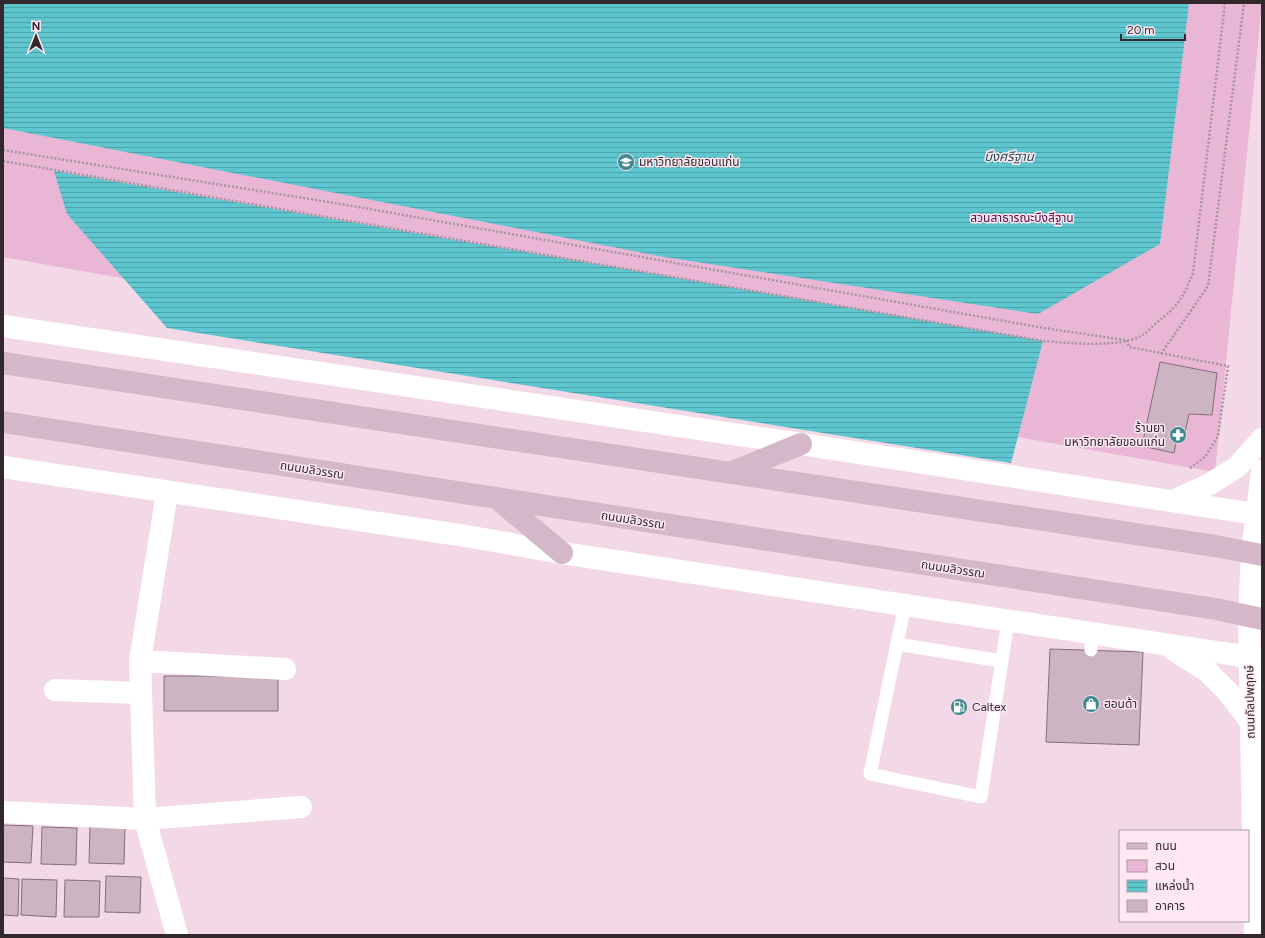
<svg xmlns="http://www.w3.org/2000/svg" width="1265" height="938" viewBox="0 0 1265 938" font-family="Figtree,'Noto Sans Thai',sans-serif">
<defs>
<pattern id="water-rules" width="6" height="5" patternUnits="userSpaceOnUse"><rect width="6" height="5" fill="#5ec6cf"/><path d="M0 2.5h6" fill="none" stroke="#4ea1a8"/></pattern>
</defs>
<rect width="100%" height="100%" fill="#f3d9e8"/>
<path fill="#e9b7d5" d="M3,3h1259l-47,469 -1212,-215z"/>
<path fill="url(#water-rules)" d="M3,3h1186l-29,241 -122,70 -374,-57 -661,-129z
M54,171l989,170 -32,122 -844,-135 -100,-114z"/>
<path fill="#cdb4c3" stroke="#836d7a" d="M1160,362l57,11 -5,42 -23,-1 -5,23h-7l-3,16 -32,-7z
M1050,649l93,3 -4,93 -93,-3z
M164,676h114v35h-114z
M3,825l30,1 -2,37 -28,-1z
M90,826l35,1 -1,37 -35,-1z
M42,827l35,1 -1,37 -35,-1z
M106,876l35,1 -1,36 -35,-1z
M3,878l16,1 -1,37 -15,-1z
M22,879l35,1 -1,37 -35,-2z
M65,880l35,1 -1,36h-35z"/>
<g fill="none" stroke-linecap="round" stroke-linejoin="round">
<path stroke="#a7939f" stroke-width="2.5" stroke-dasharray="2 2" stroke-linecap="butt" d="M3,150l338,54 703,124 81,12
M3,161l1040,180c25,2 76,7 98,-5 5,-3 10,-8 14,-12 23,-18 27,-24 38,-51l32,-270
M1127,340l2,7 99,19 -10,70 -13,21 -15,11
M1161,354l47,-68 36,-283"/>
<path stroke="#fff" stroke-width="13" d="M905,605l-35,169 111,23 27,-176
M897,644l104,17
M1091,650v-17"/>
<path stroke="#fff" stroke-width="22" d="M167,493l-27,168 5,158 32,116
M140,661l145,8
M55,690l86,3
M3,812l142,7 156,-12"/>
<path stroke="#fff" stroke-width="22" d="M3,326l798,118 461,71
M3,467l463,69 96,17 700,106
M1173,501l37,-17 27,-17 25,-28
M1172,649l35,22 21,21 22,29
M1255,935l-6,-318 3,-64 10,-82"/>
<path stroke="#d4b8c9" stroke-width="22" d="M3,363l1212,183 47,9
M3,422l1213,187 46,10
M730,473l71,-29
M499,500l63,53"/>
</g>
<defs>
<g id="university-disc" transform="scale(0.9)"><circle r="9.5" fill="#41898f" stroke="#fde8f4"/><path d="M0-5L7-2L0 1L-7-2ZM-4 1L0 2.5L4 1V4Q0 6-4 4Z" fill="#fff"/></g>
<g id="pharmacy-disc" transform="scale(0.9)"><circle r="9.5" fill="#41898f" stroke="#fde8f4"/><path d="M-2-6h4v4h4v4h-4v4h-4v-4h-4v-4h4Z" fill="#fff"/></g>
<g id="shop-disc" transform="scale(0.9)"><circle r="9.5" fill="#41898f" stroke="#fde8f4"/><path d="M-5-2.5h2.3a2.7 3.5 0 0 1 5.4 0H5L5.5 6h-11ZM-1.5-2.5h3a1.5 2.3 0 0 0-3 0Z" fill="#fff"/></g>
<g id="fuel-disc" transform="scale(0.9)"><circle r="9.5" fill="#41898f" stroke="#fde8f4"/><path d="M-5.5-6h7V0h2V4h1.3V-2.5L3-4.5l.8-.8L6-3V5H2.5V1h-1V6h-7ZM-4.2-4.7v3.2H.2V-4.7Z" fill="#fff"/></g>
</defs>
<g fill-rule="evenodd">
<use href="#university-disc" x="626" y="162"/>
<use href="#pharmacy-disc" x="1178" y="435"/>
<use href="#shop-disc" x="1091" y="704"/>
<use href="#fuel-disc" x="959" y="707"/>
</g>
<g text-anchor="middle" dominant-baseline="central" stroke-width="3" stroke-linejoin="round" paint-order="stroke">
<g font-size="12" fill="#32282e" stroke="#fde8f4" text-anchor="start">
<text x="639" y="162">มหาวิทยาลัยขอนแก่น</text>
<text x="1165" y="428" text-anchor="end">ร้านยา<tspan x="1165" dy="14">มหาวิทยาลัยขอนแก่น</tspan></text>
<text x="1104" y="704">ฮอนด้า</text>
<text x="972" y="707">Caltex</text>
</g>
<g font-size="12" fill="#560542" stroke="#fde8f4">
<text x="1022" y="218">สวนสาธารณะบึงสีฐาน</text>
</g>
<g font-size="12" fill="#32282e" stroke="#fde8f4">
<text transform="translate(312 470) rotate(9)">ถนนมลิวรรณ</text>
<text transform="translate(633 520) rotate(9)">ถนนมลิวรรณ</text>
<text transform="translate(953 569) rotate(9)">ถนนมลิวรรณ</text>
<text transform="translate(1250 702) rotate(-91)">ถนนกัลปพฤกษ์</text>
</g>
<g font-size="13" font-style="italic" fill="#225054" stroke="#fde8f4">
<text x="1009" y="156">บึงศรีฐาน</text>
</g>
</g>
<rect width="1265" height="938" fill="none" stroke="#32282e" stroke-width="8"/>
<rect x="1119" y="830" width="130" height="92" fill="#fde8f4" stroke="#ac9ba5"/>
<rect x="1127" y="843" width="20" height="6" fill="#d4b8c9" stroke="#ac9ba5"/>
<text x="1155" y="850" font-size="12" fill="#32282e">ถนน</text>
<rect x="1127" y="860" width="20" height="12" fill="#e9b7d5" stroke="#ac9ba5"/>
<text x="1155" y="870" font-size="12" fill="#32282e">สวน</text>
<rect x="1127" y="880" width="20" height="12" fill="url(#water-rules)" stroke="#ac9ba5"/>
<text x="1155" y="890" font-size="12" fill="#32282e">แหล่งน้ำ</text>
<rect x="1127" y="900" width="20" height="12" fill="#cdb4c3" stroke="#ac9ba5"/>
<text x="1155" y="910" font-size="12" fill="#32282e">อาคาร</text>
<g transform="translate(36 36)" stroke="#fde8f4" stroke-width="3" paint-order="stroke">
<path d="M0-3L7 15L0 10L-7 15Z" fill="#32282e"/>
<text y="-6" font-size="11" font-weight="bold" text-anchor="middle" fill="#32282e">N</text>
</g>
<path d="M1121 34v6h64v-6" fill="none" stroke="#32282e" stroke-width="2"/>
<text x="1127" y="34" font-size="12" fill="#32282e" stroke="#fde8f4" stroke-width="3" paint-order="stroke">20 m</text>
</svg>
